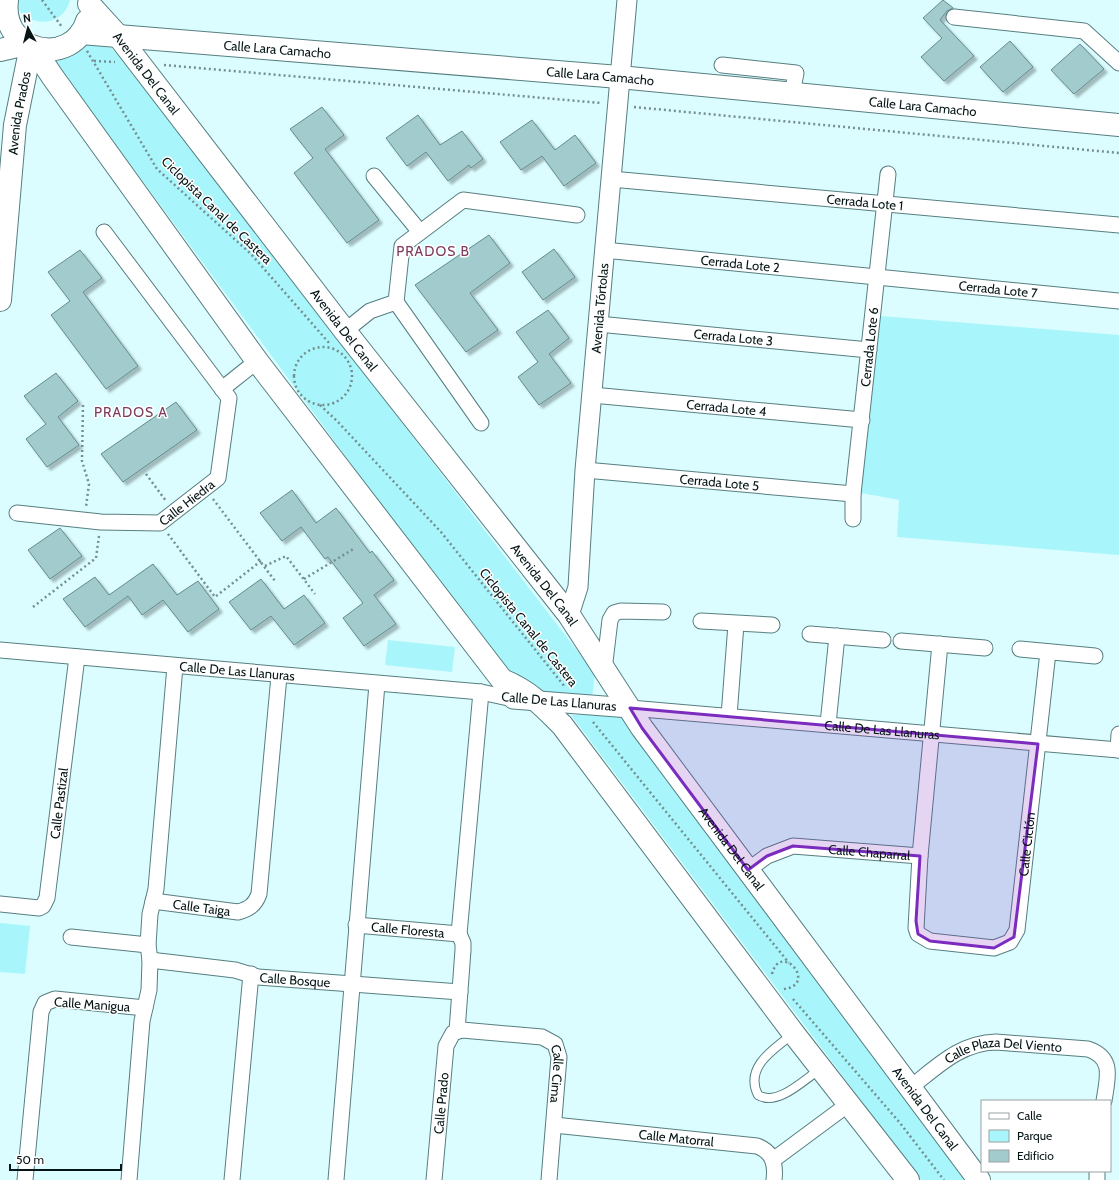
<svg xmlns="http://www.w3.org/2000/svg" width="1119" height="1180" viewBox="0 0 1119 1180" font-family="Cabin,sans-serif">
<defs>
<filter id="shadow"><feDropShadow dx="3.5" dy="3.5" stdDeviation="1" flood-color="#0004"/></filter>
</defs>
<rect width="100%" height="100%" fill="#dbfdff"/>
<path fill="#a8f6fb" d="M14,0h56c-7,30 -48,28 -56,0z
M99,36l26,26 470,612 -3,23 -50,-6 -38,-20 -461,-625z
M868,315l251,20v220l-222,-18 2,-37 -54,-10z
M388,640l67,7 -3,25 -67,-7z
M571,715h64l330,465h-44z
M0,923l30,3 -5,48 -25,-2z"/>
<path fill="#a2cbce" stroke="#638a8d" filter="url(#shadow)" d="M943,0l10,8 -6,3 -7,9 34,36 -30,25 -23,-24 21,-19 -19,-20z
M1010,41l23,26 -30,25 -23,-25z
M1080,44l24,25 -30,25 -23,-24z
M322,107l22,28 -19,14 54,71 -32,23 -53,-70 19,-15 -23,-29z
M418,115l22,30 22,-14 21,28 -12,9 -2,-3 -21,16 -22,-29 -19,14 -21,-28z
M532,120l23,30 20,-15 21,28 -32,23 -22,-30 -21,14 -21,-28z
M489,235l21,28 -40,30 28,37 -32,22 -51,-67z
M554,249l21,28 -32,23 -21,-28z
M80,250l22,28 -19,14 55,74 -32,23 -55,-74 19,-14 -22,-29z
M548,310l21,28 -20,16 22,29 -32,22 -21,-28 20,-15 -22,-30z
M56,373l22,28 -20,16 21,28 -32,22 -21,-28 20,-15 -22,-28z
M176,402l21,28 -74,52 -22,-28z
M292,490l24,33 20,-15 34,45 2,-2 22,29 -20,15 22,29 -32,22 -21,-28 20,-15 -35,-46 -3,2 -24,-32 -19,14 -22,-28z
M60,528l22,28 -32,23 -22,-29z
M153,564l24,31 21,-14 21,28 -31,23 -25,-32 -21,15 -14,-19 -43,31 -22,-28 32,-22 14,18z
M261,579l23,30 20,-14 21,28 -31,22 -23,-29 -20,14 -22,-28z"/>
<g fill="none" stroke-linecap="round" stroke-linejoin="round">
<g stroke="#577e80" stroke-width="10">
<path id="service" d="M793,1034c-19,15 -49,33 -35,61 19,12 46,-15 62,-26"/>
</g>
<g stroke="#577e80" stroke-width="17">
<g id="minor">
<path d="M954,17l130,14 35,32"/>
<path d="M722,65l74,8 -4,21"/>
<path d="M374,176l46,56"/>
<path id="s1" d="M611,179l508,46"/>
<path id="s2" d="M604,250l515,51"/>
<path d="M396,302l6,-56 61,-46 114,15"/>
<path id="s3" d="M598,324l271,26"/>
<path d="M345,331l25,-20 26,-9 85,121"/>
<path d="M222,389l35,-28"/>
<path id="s4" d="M592,395l270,25"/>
<path id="s5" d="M585,470l268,24"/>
<path id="s6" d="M17,513l84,9 59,1 58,-45 11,-80 -125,-166"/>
<path id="s7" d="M853,519v-25l35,-320"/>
<path d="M701,621l71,4"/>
<path d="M810,634l73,6"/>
<path d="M901,641l84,7"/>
<path id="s8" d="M940,644l-20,212 -4,72 2,6 12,7 64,7 16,-6 7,-12 31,-278"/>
<path d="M1020,649l75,7"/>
<path id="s9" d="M0,650l481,42 32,7"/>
<path d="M604,670l6,-50 4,-7 7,-2 42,1"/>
<path id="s10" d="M630,708l489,42"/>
<path d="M729,716l7,-92"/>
<path d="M828,724l9,-88"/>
<path d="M1118,750l1,-16"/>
<path id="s11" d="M748,870l19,-14 26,-10 127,10"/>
<path id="s12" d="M153,901l85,11c11,-3 17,-7 21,-18l20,-218"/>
<path id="s13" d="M0,904l39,4 4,-2 4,-8 30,-241"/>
<path id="s14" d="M356,925l103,9"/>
<path d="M459,934l22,-242"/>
<path d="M71,937l77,8"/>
<path d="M150,960l-2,-15 2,-31 6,-25 19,-223"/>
<path d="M457,1031l6,-81v-7l-4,-9"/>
<path id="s15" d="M911,1087c27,-21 49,-44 85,-45l92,7c27,9 19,30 16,52"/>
<path id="s16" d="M554,1125l203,21c16,6 19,18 17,34"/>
<path d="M773,1160l77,-57"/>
<path d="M25,1180l16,-168 4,-9 10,-4 90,9"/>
<path id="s17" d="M129,1180l13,-159 7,-31 1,-30 85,10 23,7 202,15"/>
<path d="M232,1180l19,-206"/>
<path d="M336,1180l41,-496"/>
<path id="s18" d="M434,1180l12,-134 7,-13 9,-3 80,7 13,7 4,13 -10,123"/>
<path d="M1097,1180v-9"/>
</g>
</g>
<g stroke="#577e80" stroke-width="21">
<g id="tertiary">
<path id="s19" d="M569,615l9,-28 7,-117 42,-470"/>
<path d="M513,699l117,9"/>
</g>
</g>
<g stroke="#577e80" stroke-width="24">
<g id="secondary">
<path d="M7,0c-7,55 66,67 80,21"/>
<path id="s20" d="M89,4l30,33 226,294 224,284 73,113 337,452"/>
<path id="s21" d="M81,33l538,44 500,48"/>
<path d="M33,47l19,29 205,285 245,319c27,11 40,25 60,45l232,309 114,146"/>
<path d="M0,50l26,-6"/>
<path id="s22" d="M0,300l15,-175 16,-79"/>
</g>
</g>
<path stroke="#758e8f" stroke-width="2.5" stroke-dasharray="2 3" stroke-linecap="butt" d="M42,0l20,27
M87,51l70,118 94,85 79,90
M94,61l21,1
M164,65l437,38
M634,107l485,46
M294 376a29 29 0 1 1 58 0a29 29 0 1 1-58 0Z
M83,405l-1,56 7,23 -3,23
M320,405l17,16 104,111 124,155
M146,474l20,27
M213,499l62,82
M168,534l47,63 46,-36
M265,566l21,-10 29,38
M304,579l51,-31
M33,607l63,-49 3,-22
M593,722l196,241
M772,974c9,-34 47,12 11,15
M793,999l107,124 44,57"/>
<use href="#service" stroke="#fff" stroke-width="8"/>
<use href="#minor" stroke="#fff" stroke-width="15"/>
<use href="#tertiary" stroke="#fff" stroke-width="19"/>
<use href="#secondary" stroke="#fff" stroke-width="22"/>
</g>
<path fill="#7b2cbf" fill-opacity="0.2" stroke="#7b2cbf" stroke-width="3" stroke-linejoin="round" d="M630,708l408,36 -24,193 -20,11 -64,-7 -12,-7 -2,-13 4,-65 -127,-10 -26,10 -19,14 -106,-142z"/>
<g text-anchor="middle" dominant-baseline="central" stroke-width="3" stroke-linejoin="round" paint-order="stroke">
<g font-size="13" fill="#061516" stroke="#fff">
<text stroke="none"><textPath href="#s21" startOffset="197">Calle Lara Camacho</textPath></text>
<text stroke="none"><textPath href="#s20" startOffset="90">Avenida Del Canal</textPath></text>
<text stroke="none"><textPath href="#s21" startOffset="521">Calle Lara Camacho</textPath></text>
<text stroke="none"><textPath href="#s21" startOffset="845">Calle Lara Camacho</textPath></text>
<text stroke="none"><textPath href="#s22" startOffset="188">Avenida Prados</textPath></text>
<text stroke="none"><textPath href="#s1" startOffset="255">Cerrada Lote 1</textPath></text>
<text transform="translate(217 210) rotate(44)">Ciclopista Canal de Castera</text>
<text stroke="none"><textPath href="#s2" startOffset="137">Cerrada Lote 2</textPath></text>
<text stroke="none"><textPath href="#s2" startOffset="396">Cerrada Lote 7</textPath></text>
<text stroke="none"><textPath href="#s19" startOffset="309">Avenida Tórtolas</textPath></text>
<text stroke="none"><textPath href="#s20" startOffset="414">Avenida Del Canal</textPath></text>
<text stroke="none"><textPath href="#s3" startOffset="136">Cerrada Lote 3</textPath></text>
<text stroke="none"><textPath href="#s7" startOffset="173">Cerrada Lote 6</textPath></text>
<text stroke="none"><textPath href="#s4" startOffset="135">Cerrada Lote 4</textPath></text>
<text stroke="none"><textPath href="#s5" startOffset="135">Cerrada Lote 5</textPath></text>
<text stroke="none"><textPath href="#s6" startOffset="177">Calle Hiedra</textPath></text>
<text stroke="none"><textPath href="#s20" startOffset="738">Avenida Del Canal</textPath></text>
<text transform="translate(529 627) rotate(51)">Ciclopista Canal de Castera</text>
<text stroke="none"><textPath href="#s9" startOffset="238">Calle De Las Llanuras</textPath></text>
<text transform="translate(559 701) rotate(5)">Calle De Las Llanuras</text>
<text stroke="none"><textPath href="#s10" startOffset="253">Calle De Las Llanuras</textPath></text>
<text stroke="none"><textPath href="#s13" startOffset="148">Calle Pastizal</textPath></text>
<text stroke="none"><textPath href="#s8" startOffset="487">Calle Ciclón</textPath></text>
<text stroke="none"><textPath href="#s20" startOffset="1062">Avenida Del Canal</textPath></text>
<text stroke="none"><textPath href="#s11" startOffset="128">Calle Chaparral</textPath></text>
<text stroke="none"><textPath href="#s12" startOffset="49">Calle Taiga</textPath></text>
<text stroke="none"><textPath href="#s14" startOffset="52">Calle Floresta</textPath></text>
<text stroke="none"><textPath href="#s17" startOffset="368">Calle Bosque</textPath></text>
<text transform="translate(92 1004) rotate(4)">Calle Manigua</text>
<text stroke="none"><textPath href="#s15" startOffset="104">Calle Plaza Del Viento</textPath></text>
<text stroke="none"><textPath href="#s18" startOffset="284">Calle Cima</textPath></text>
<text stroke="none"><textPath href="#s18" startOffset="77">Calle Prado</textPath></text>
<text stroke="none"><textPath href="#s20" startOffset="1386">Avenida Del Canal</textPath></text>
<text stroke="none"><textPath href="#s16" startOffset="123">Calle Matorral</textPath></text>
</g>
<g font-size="14" letter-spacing="1" fill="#7e3c5d" stroke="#fff">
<text x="433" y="251">PRADOS B</text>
<text x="131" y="412">PRADOS A</text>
</g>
</g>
<rect x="981" y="1100" width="130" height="72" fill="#ffffff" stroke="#9ba1a2"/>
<rect x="989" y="1113" width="20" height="6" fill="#ffffff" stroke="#9ba1a2"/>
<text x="1017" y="1120" font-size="12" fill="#061516">Calle</text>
<rect x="989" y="1130" width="20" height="12" fill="#a8f6fb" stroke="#9ba1a2"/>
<text x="1017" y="1140" font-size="12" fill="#061516">Parque</text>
<rect x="989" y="1150" width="20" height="12" fill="#a2cbce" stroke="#9ba1a2"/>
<text x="1017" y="1160" font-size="12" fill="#061516">Edificio</text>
<g transform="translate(28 28) rotate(353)" stroke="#ffffff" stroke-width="3" paint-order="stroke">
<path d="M0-3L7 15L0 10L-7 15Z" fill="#061516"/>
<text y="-6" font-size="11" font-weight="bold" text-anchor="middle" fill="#061516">N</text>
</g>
<path d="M10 1164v6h111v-6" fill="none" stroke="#061516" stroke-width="2"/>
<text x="16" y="1164" font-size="12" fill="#061516" stroke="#ffffff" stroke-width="3" paint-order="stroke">50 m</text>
</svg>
